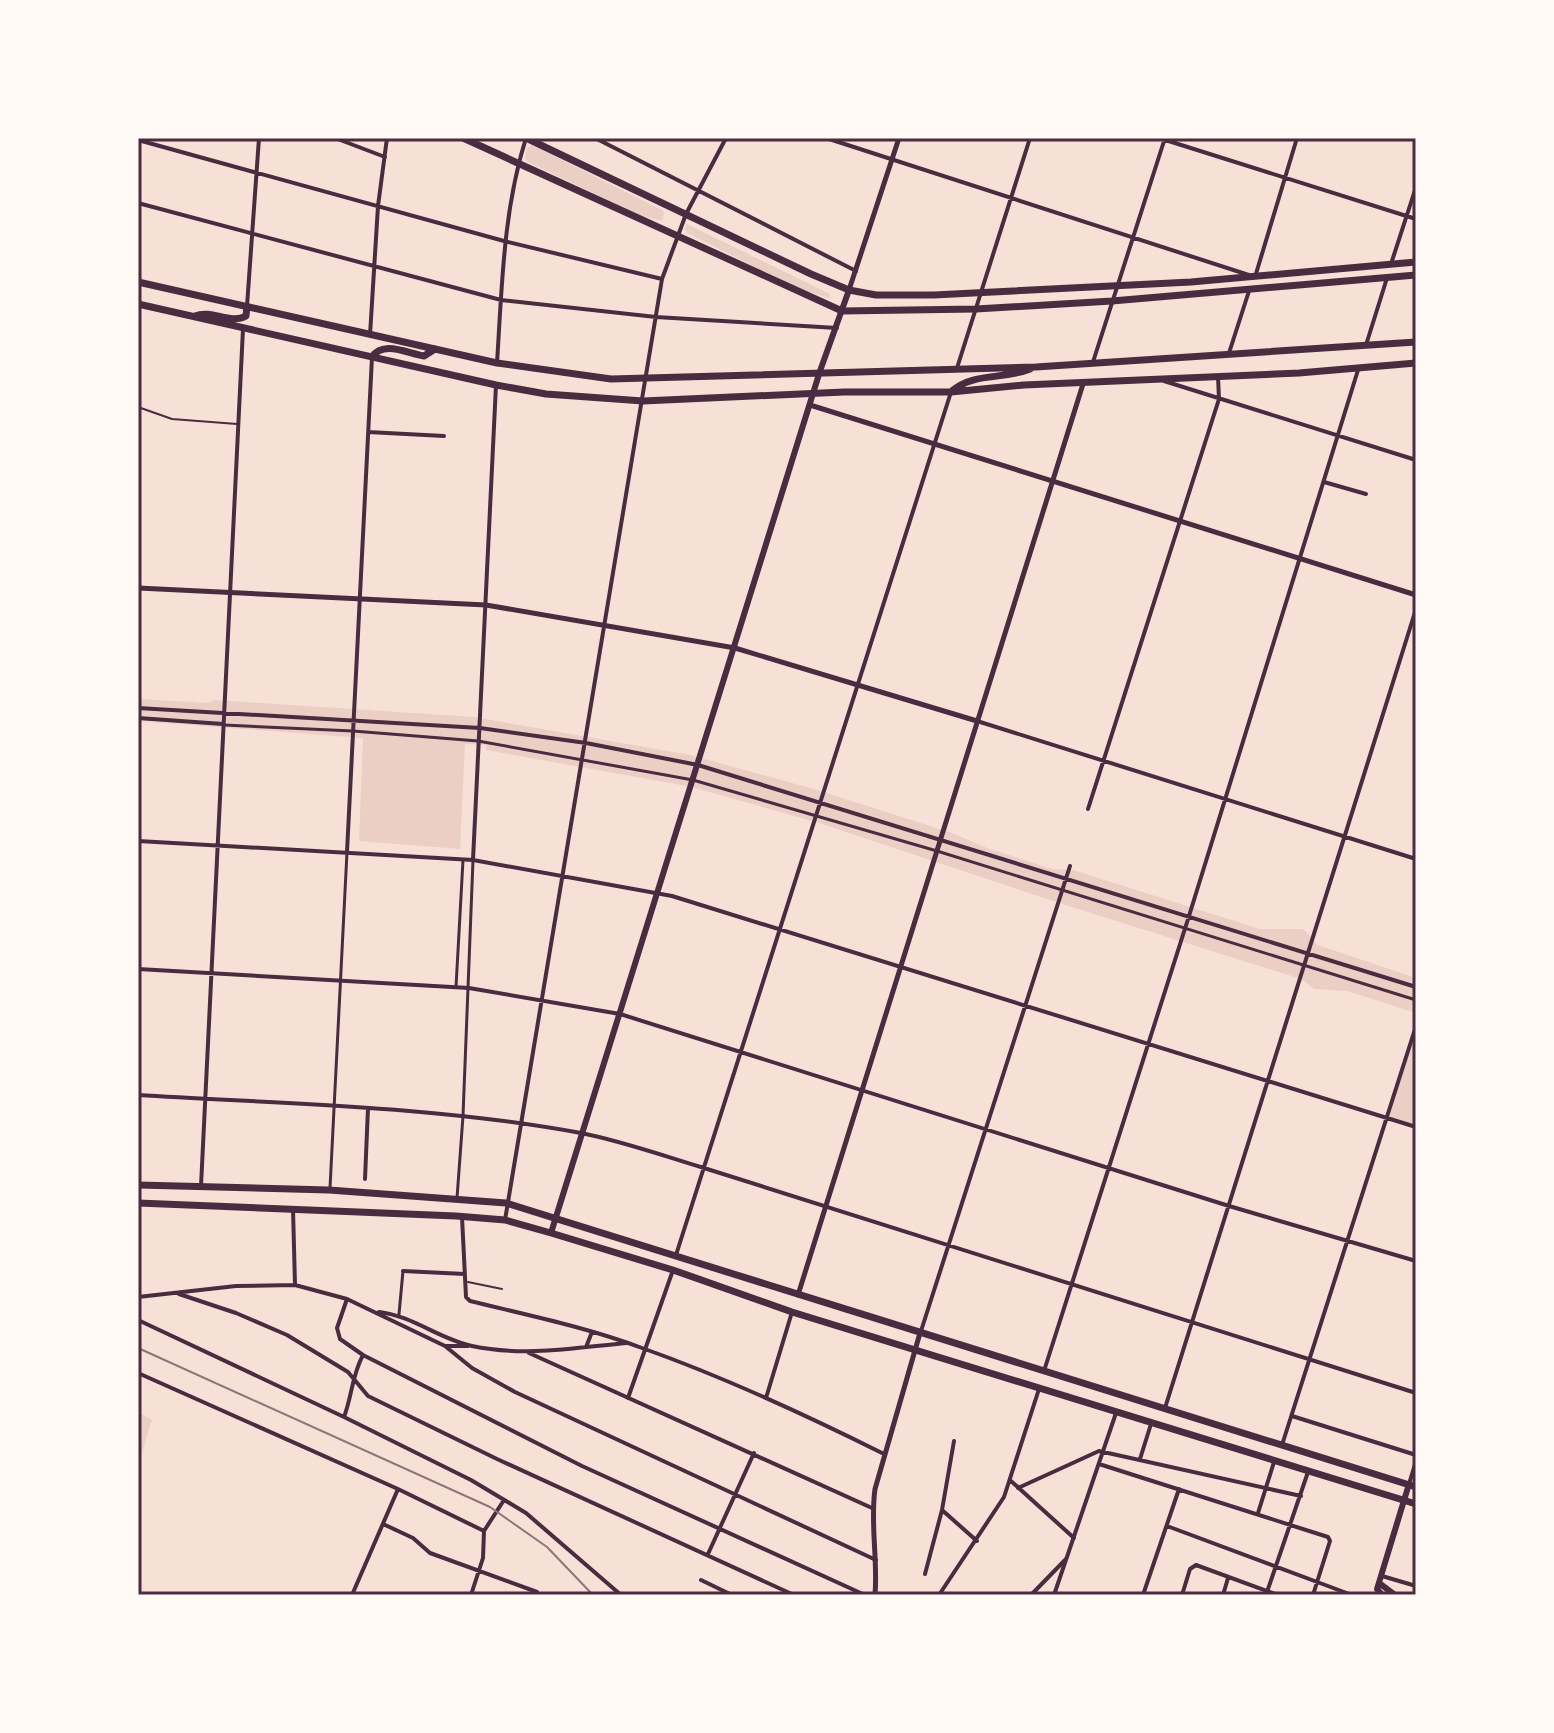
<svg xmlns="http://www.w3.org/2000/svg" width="1554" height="1733" viewBox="0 0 1554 1733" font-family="'PT Sans',sans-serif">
<rect width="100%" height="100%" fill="#f7e1d7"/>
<path fill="#ebcfc5" d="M532,145l130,65 2,2 -2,9 -23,-6 -113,-54 -1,-4 2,-9z
M687,224l143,70 -1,4 -29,-9 -113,-56 -2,-4z
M138,699l71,4 5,-3 260,17 216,38 124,34 138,44 35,15 65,21 21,1 187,59h43l15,16 98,33v35l-69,-22 -33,-2 -13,-10 -242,-76 -240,-80 -127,-36 -206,-37v-5l-21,-1 -5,105 -101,-8 4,-103 -225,-17z
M1416,1029v96l-27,-8z
M138,1412l14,8 -14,45z"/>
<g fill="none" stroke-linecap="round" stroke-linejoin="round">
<path stroke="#4a2c40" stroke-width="2" d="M138,407l34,12 65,5
M468,1282l34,7"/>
<path stroke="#4a2c40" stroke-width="3" d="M224,725l129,6 125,10 215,39 244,71 479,149
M456,987l7,-127
M330,1188l17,-336
M457,1198l6,-82 10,-256
M399,1314l4,-43"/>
<path stroke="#4a2c40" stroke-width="4" d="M335,138l50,19
M595,138l261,133
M826,138l429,139 42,-139
M1159,138l257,81
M138,140l366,101 158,38
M138,203l363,97 155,17 181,11
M1391,264l25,-77
M247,306l12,-168
M370,335l8,-129 9,-68
M1366,345l21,-67
M1229,353l20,-62
M1093,362l72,-224
M497,363c5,-76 6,-152 29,-225
M957,368l73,-230
M1164,381l252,79
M368,432l76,4
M1324,482l42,12
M138,708l342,20 106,15 112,22 718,222
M138,718l85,6
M977,721l439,138
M1088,809l131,-410 -1,-22
M138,841l335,19 199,36 744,231
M347,852l25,-495
M473,860l23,-475
M138,969l331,19 151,26 609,192 187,55
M138,1095c148,9 297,11 443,38 41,8 83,23 123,35l712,225
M365,1179l3,-71
M201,1186l42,-857
M293,1209l2,76
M462,1217l4,80 4,4c57,14 116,26 172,47 82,29 164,67 242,106
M505,1220l157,-941 24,-65 40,-76
M676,1255l275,-863
M403,1271l62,3
M179,1294l57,19 51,22 61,37 20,24 129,63 297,136
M138,1297l98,-11 59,-1 52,14 98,47h23
M347,1299l-10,29 3,11 23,16 219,111 283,129
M379,1312c34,4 60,27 93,34 52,11 102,2 154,-3
M138,1320l206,97 127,63 55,33 95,82
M921,1331l149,-465
M445,1346l27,22 43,24 361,168
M586,1347l6,-15
M529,1353l343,155
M1044,1371l145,-455 169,-546
M138,1373l260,116 86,42
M628,1398l45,-128
M766,1398l26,-86
M1165,1408l251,-799
M1292,1416l124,39
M344,1417c8,-21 8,-42 19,-62
M1282,1445l134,-419
M1140,1459l11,-35
M1099,1464l229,73 2,4 -17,54
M1011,1481l63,57
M1409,1484l7,-23
M1018,1488l81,-37 202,45
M942,1510l35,31
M1258,1513l16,-51
M383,1524l30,14 17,15 107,39
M1167,1526l185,69
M484,1531l20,-31
M708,1554l46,-101
M925,1574l17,-64 12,-69
M1382,1576l34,10
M701,1580l31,15
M352,1595l46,-106
M471,1595l12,-37 1,-27
M939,1595l65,-98 35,-108
M1031,1595l35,-36
M1054,1595l62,-182
M1143,1595l36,-106
M1182,1595l8,-26 6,-4 82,30
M1223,1595l5,-17
M1266,1595l42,-123"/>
<path stroke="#4a2c40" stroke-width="5" d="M849,290l50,-152
M810,405l606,190
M138,588l348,17 249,43 242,73
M798,1295l285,-911
M875,1595c3,-36 -5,-71 0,-106l45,-156"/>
<path stroke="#4a2c40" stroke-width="6" d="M551,1233l269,-862 29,-81
M1379,1583l16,12
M1382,1595l-5,-6 32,-105"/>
<path stroke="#4a2c40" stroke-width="7" d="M463,138l379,173 134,-2 136,-8 304,-26
M526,138l285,136 38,16 27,5h58l257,-13 225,-20
M138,282l359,81 114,16 425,-12 380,-25
M138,304l358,81 50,9 97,7 201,-9h107l73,-7 275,-12 117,-10
M195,316c17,-7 35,9 51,0l1,-10
M372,357c11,-17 35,-4 52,-1l11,-7
M952,391c22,-19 51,-11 78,-22
M138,1185l191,5 177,13 910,284
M138,1203l318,13 49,4 46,13 122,37 119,42 624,192"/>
<path stroke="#8f747c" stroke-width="2" d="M138,1348l352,159 57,40 46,48"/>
</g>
<rect width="1554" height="1733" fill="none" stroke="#fffaf5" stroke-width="280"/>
<rect x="140" y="140" width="1274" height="1453" fill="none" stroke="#4a2c40" stroke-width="3"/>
</svg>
